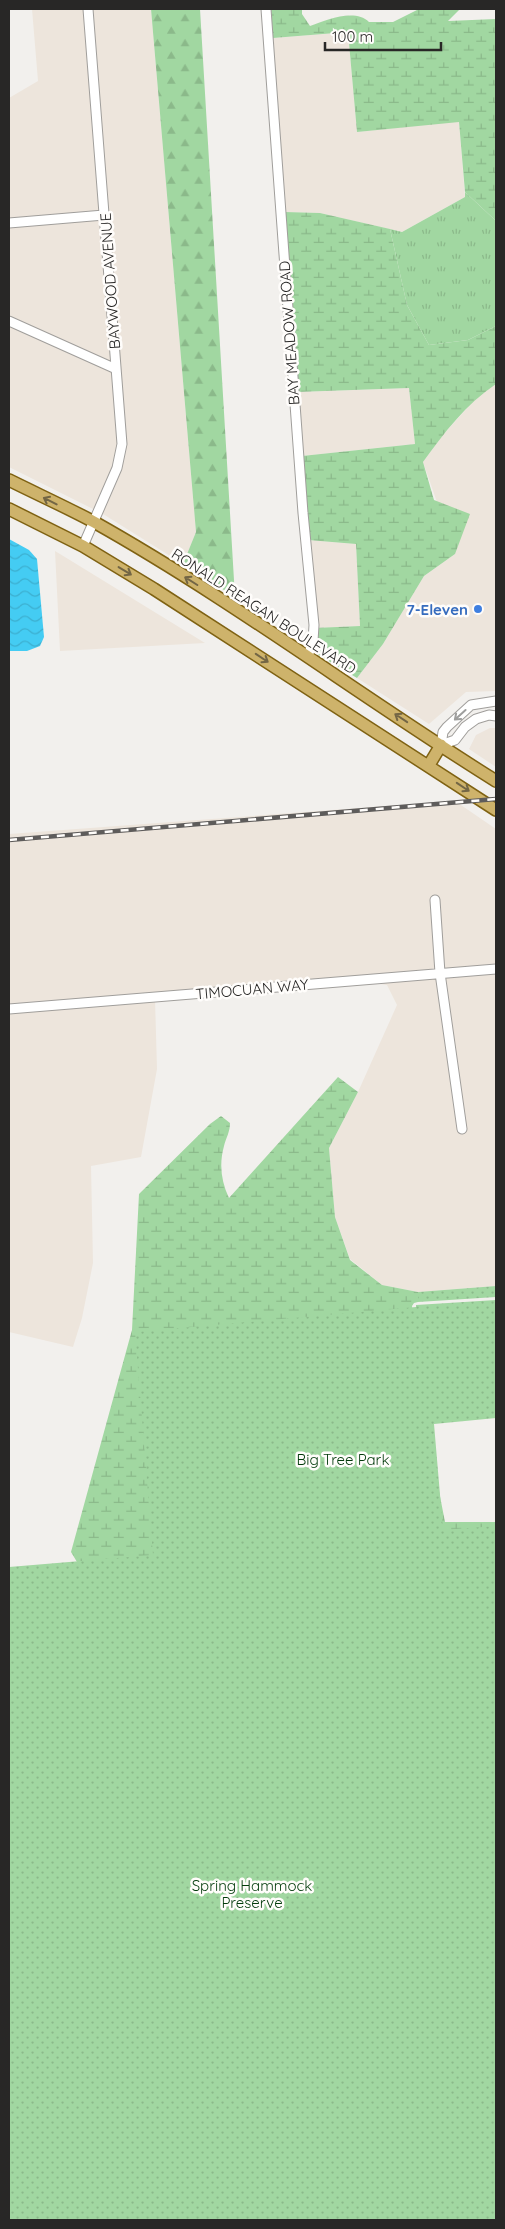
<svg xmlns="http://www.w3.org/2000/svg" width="505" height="2229" viewBox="0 0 505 2229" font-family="Quicksand,sans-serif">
<defs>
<pattern id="grass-tufts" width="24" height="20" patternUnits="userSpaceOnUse" patternTransform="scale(1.25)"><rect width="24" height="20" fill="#a1d7a1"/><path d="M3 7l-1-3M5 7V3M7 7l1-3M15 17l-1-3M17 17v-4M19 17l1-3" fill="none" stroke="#8bb98a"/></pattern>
<pattern id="forest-firs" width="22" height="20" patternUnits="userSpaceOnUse" patternTransform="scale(1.25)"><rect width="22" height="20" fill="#a1d7a1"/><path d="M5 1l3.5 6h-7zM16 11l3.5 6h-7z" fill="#8bb98a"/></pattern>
<pattern id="wetland-marsh" width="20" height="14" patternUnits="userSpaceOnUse" patternTransform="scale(1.25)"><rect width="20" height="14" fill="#a1d7a1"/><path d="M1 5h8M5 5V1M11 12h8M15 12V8" fill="none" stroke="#8bb98a"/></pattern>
<pattern id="park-dots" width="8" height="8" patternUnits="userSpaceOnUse" patternTransform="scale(1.25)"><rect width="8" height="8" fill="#a1d7a1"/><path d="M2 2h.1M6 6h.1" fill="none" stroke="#8bb98a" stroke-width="1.8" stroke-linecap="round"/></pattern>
<pattern id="water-waves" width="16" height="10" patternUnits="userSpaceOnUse" patternTransform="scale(1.25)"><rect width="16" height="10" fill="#44ccf3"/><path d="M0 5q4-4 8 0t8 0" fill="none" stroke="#3cafd0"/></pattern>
</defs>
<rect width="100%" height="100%" fill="#f2f0ed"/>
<path fill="#ede5dc" d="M32,9h119l45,523 -13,32 -80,-50 -94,-47v-369l29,-17z
M348,32l9,100 102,-11 6,76 -63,35 -82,-19 -35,-1 -12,-174z
M496,384v307l-30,1 -37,32 -72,-46 26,-34 41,-68 31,-22 -32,-92 19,-26 36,-40z
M409,388l6,56 -113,12 -5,-64z
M308,540l48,4 4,82 -46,2z
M55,551l5,3 145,89 -145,8z
M490,728h6v39l-27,-18 7,-14z
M455,801l41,28v457l-78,6 -36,-7 -32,-26 -15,-42 -6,-69 29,-56 39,-87 -10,-20 -27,-4 -205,18 2,70 -16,88 -50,9 2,97 -11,55 -9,29 -64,-15v-498z"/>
<path fill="url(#grass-tufts)" d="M465,192l30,28 1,106 -28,14 -39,5 -22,-40 -17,-76 12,3 63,-35z"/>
<path fill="url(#forest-firs)" d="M151,9h49l35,588 -52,-33 13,-32z"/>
<path fill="url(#wetland-marsh)" d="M271,9h31v5l8,12c16,-6 45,-18 59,-4h24l26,-13h41l-12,12 48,-2v262l-1,-61 -30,-28 -6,-70 -102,10 -9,-100 -75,6z
M285,212l35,1 70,16 17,76 22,40 39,-5 28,-14v58c-30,20 -52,49 -73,78l11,38 36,14 -15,40 -31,22 -41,68 -26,34 -40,-24 -3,-26 46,-2 -4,-82 -48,-4 -6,-84 113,-12 -6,-56 -112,4z
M338,1077l20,15 -29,56 6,69 15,43 32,25 36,7v10l-4,1 -2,3 7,82 26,134h51v170l-404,-105 -21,-35 61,-222 7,-136 71,-70 11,-8 9,7c0,9 -4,15 -6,23 -5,18 -3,35 5,52z"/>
<path fill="url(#park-dots)" d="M496,1286v11l-78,5v-10z
M496,1300v118l-62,6 9,106 53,-4v694h-487v-653l144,-12 -18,-223 281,-25v-2z"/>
<path fill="url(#water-waves)" d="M9,539l20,11 8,9 7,78 -4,9 -13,5h-18z"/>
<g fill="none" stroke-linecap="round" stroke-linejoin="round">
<g stroke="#a09e9b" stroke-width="11">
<path id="minor" d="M266,9l37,504 11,112 -1,16 -5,15
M9,223l95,-8
M9,321l107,48
M83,546l34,-78 5,-24 -34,-435
M496,701l-25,4 -24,22 -4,5 -2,13 14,-5 10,-13 11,-8 13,-4 7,1
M435,900l5,73 22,156
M9,1009l487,-40"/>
</g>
<g stroke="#7f6213" stroke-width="14">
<path id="major" d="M9,480c28,14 57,27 85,42 139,78 267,175 402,259
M9,509l74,37 71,43 342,221
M429,765l12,-20"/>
</g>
<use href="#minor" stroke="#fff" stroke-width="9"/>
<use href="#major" stroke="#ceb36b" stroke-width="11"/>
<g stroke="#5e5c5b" stroke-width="4.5">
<path id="rail" d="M9,840l487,-41"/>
</g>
<use href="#rail" stroke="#fffdfb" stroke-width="2.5" stroke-dasharray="8" stroke-linecap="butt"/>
</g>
<defs><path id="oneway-shaft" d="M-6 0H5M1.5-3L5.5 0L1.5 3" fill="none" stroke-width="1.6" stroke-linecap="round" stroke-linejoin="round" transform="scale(1.25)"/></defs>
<g stroke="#736645">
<use href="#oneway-shaft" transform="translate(50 501) rotate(-153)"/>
<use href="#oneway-shaft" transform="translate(125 571) rotate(31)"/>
<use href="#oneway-shaft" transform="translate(191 581) rotate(-148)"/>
<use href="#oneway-shaft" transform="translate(262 658) rotate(34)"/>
<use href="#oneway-shaft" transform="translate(401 718) rotate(-146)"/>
<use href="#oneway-shaft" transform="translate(463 787) rotate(34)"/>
</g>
<use stroke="#9e9e9d" href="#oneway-shaft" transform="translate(460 715) rotate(138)"/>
<circle fill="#3f7fe0" stroke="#fffdfb" stroke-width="2" cx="478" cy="609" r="5"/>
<g text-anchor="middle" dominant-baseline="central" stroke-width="5" stroke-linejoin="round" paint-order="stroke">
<g font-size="15" fill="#282726" stroke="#fffdfb">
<text transform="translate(110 281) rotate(-94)">BAYWOOD AVENUE</text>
<text transform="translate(289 333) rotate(-94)">BAY MEADOW ROAD</text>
<text transform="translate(264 611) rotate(33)">RONALD REAGAN BOULEVARD</text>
<text transform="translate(252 989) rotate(-5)">TIMOCUAN WAY</text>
</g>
<g font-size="15" font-weight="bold" fill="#366cbe" stroke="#fffdfb" text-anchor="end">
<text x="468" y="609">7-Eleven</text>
</g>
<g font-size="15" fill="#023b0b" stroke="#fffdfb">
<text x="343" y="1459">Big Tree Park</text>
<text x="252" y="1885">Spring Hammock<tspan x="252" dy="17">Preserve</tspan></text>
</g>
</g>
<rect width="505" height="2229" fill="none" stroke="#282726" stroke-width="20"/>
<path d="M325 42v8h116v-8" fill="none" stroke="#282726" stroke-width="2.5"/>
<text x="332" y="42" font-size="15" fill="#282726" stroke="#fffdfb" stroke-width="4" paint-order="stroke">100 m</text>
</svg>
